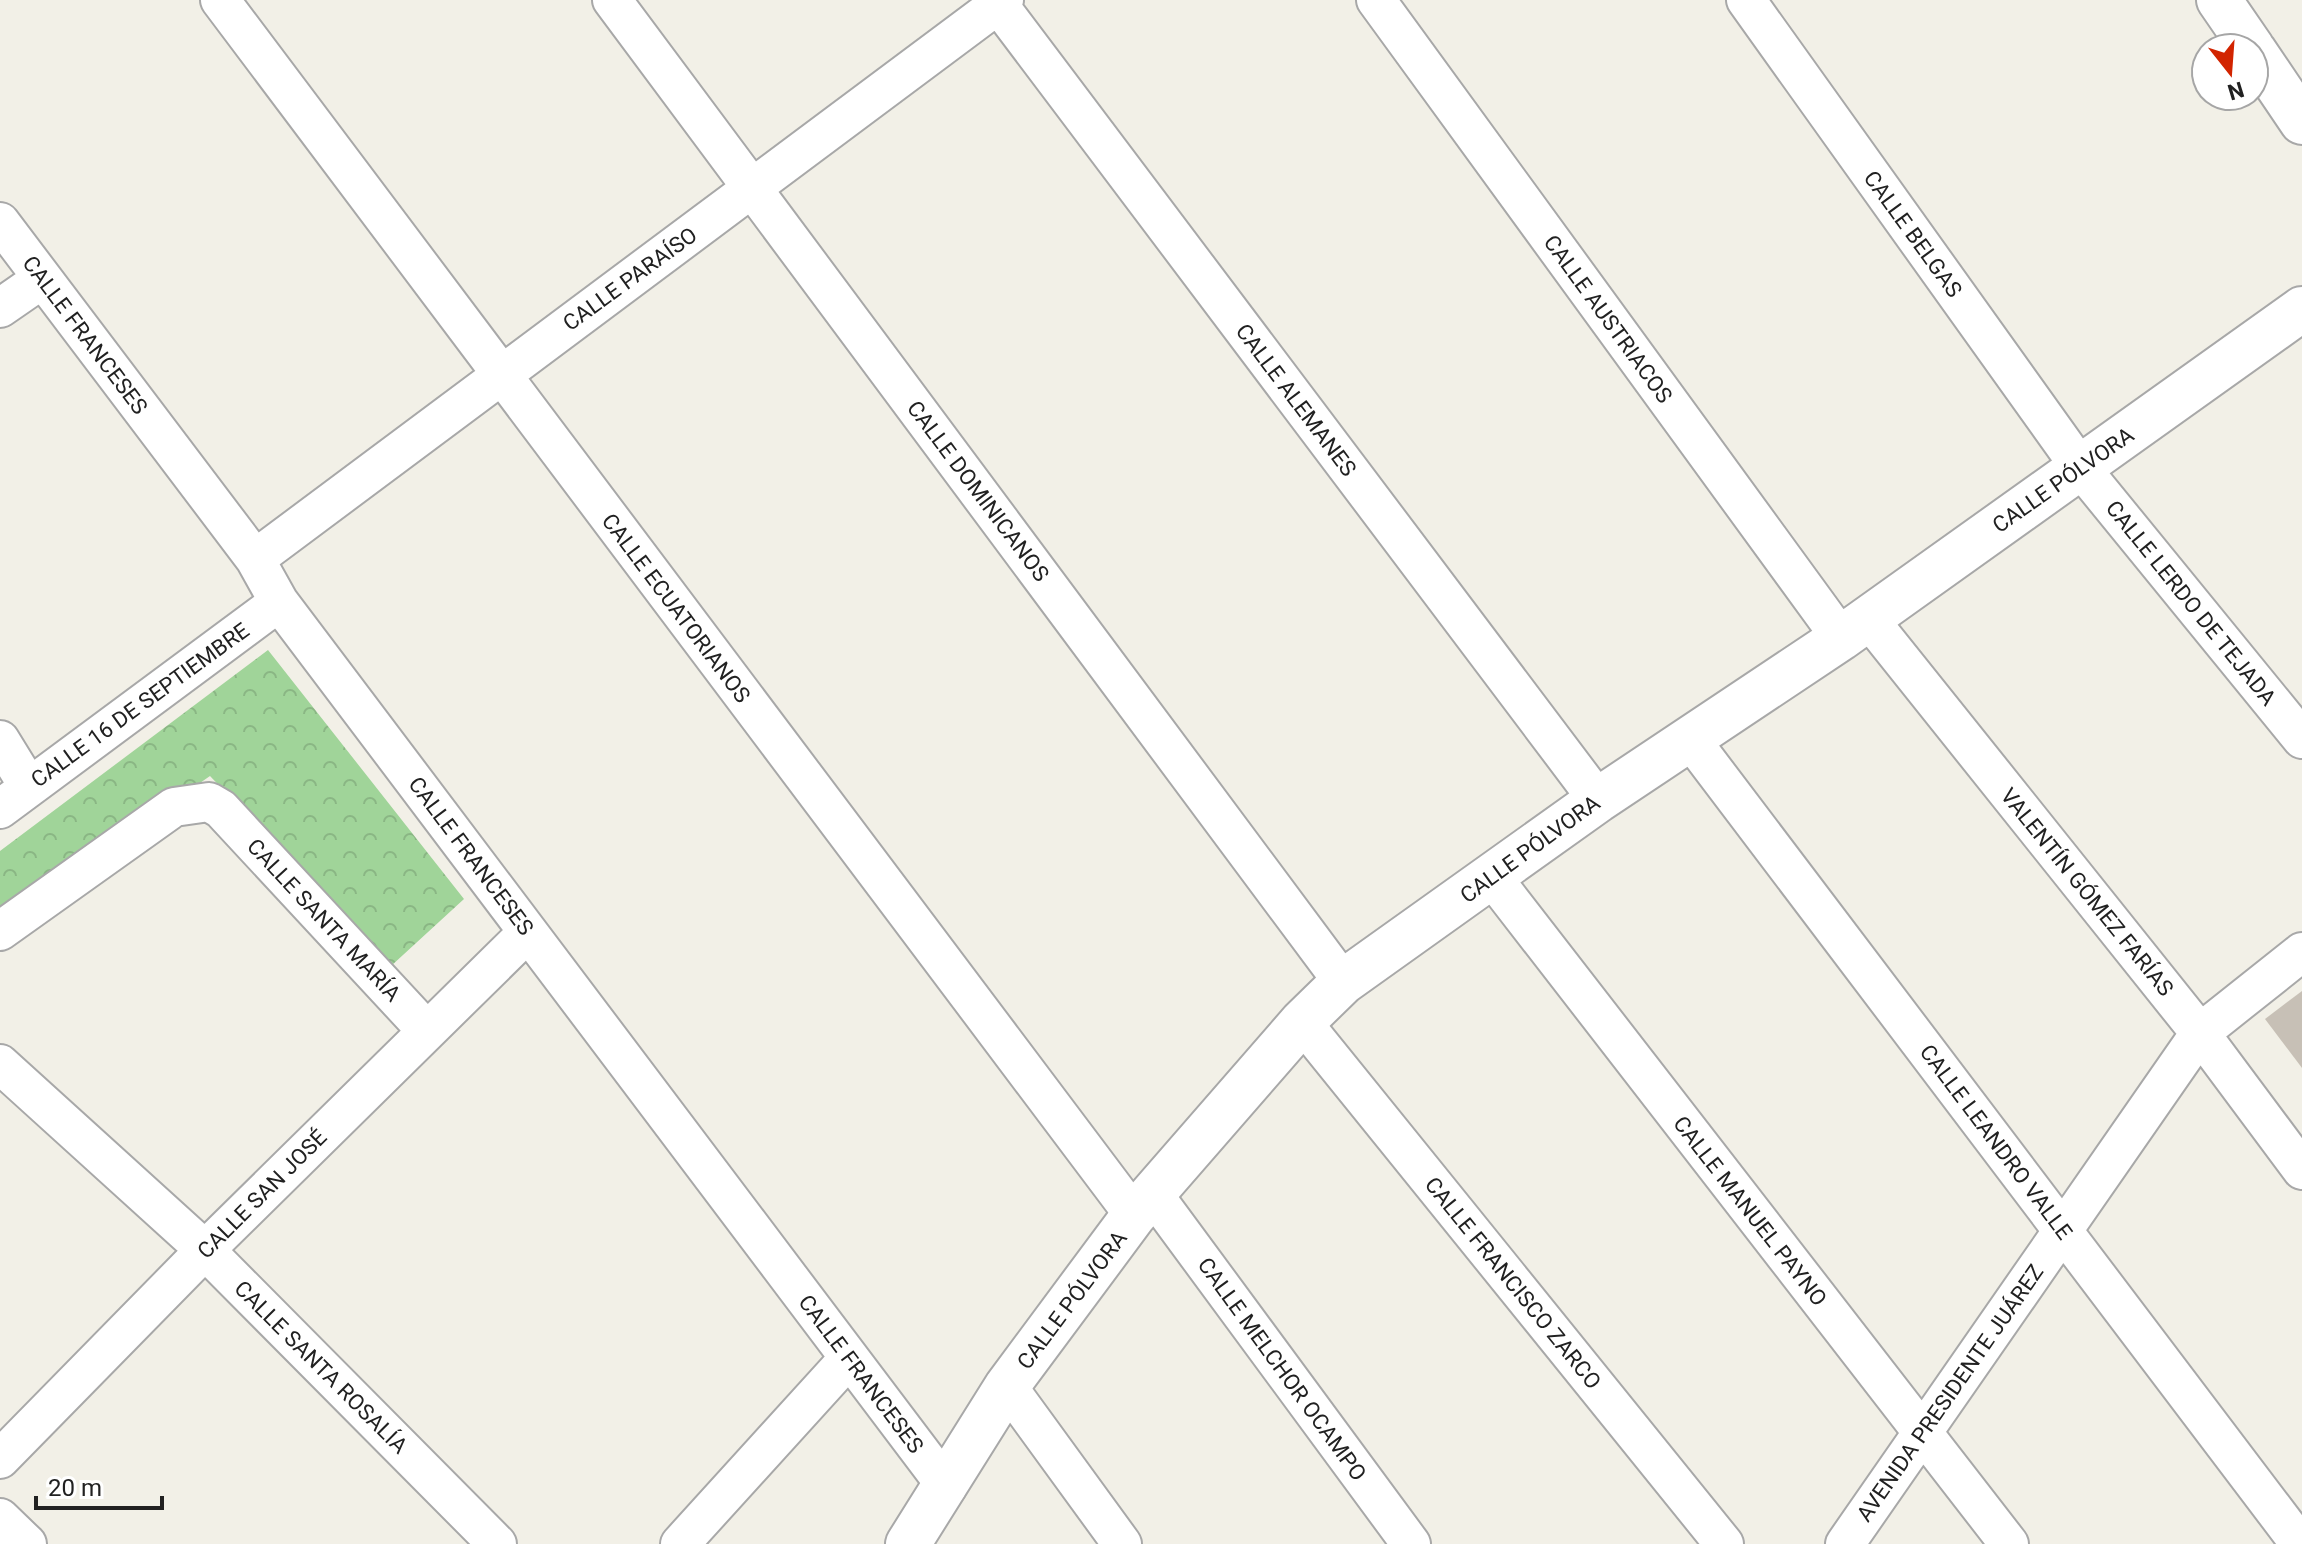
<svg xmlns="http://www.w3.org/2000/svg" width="2302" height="1544" viewBox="0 0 2302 1544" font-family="Roboto,sans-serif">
<defs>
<pattern id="forest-crowns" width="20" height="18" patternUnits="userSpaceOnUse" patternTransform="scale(2)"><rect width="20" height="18" fill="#a0d499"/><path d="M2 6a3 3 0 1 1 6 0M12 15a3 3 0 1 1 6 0" fill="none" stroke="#8ab684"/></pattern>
</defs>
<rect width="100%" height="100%" fill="#f2f0e7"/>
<path fill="url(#forest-crowns)" d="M268,650l196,249 -73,67 -181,-190 -210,146v-71z"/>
<path fill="#c7c0b6" d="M2302,991v77l-37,-49z"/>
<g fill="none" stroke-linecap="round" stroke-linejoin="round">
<g stroke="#a8a8a8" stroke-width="42">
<path id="minor" d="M220,0l914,1215
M612,0l731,982
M995,0l603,800
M1376,0l465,638
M1746,0l334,467 222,272
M0,222l255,337 24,43 668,885
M0,308l42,-29
M255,559l749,-559
M1868,618l332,415 102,137
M0,740l29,47
M1691,740l609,804
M0,809l279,-207
M1492,877l517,667
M0,931l174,-124 35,-5 12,7 206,222
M1302,1022l422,522
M0,1064l205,186 292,294
M1153,1194l258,350
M1007,1386l115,158
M0,1459l205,-209 323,-318
M0,1518l27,26
M680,1544l169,-186
M1845,1544l355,-511 102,-81"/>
</g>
<g stroke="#a8a8a8" stroke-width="48">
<path id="tertiary" d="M2219,0l33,48
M2254,51l48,71
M908,1544l99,-158 127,-171 168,-193 41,-40 255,-182 243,-162 461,-329"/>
</g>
<use href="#minor" stroke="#fff" stroke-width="38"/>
<use href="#tertiary" stroke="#fff" stroke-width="44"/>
</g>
<g text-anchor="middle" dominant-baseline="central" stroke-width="6" stroke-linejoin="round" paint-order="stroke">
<g font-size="22" fill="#212121" stroke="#fff">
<text transform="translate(1913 234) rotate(54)">CALLE BELGAS</text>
<text transform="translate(630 279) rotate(-36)">CALLE PARAÍSO</text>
<text transform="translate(1608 319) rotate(54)">CALLE AUSTRIACOS</text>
<text transform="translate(85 335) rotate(53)">CALLE FRANCESES</text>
<text transform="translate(1296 400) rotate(53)">CALLE ALEMANES</text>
<text transform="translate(2063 480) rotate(-35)">CALLE PÓLVORA</text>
<text transform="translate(978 491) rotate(53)">CALLE DOMINICANOS</text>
<text transform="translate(2191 603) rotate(51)">CALLE LERDO DE TEJADA</text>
<text transform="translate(676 608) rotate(53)">CALLE ECUATORIANOS</text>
<text transform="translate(140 705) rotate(-36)">CALLE 16 DE SEPTIEMBRE</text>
<text transform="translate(1530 849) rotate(-36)">CALLE PÓLVORA</text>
<text transform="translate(471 856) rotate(53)">CALLE FRANCESES</text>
<text transform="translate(2087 892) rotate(51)">VALENTÍN GÓMEZ FARÍAS</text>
<text transform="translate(324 920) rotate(47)">CALLE SANTA MARÍA</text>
<text transform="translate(1996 1142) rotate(53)">CALLE LEANDRO VALLE</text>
<text transform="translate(262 1194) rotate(-45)">CALLE SAN JOSÉ</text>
<text transform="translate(1750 1211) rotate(52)">CALLE MANUEL PAYNO</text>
<text transform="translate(1513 1283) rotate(51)">CALLE FRANCISCO ZARCO</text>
<text transform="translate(1072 1300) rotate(-53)">CALLE PÓLVORA</text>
<text transform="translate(321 1367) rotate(45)">CALLE SANTA ROSALÍA</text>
<text transform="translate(1282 1369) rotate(54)">CALLE MELCHOR OCAMPO</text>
<text transform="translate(861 1374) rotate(53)">CALLE FRANCESES</text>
<text transform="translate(1950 1393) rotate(-55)">AVENIDA PRESIDENTE JUÁREZ</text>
</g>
</g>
<g transform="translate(2230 72) rotate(163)"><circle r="38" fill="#ffffff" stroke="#a6a6a6" stroke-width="2"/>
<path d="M0-6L14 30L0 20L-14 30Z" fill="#d22400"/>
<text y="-12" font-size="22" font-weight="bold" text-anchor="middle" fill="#212121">N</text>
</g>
<path d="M36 1496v12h126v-12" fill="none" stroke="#212121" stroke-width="4"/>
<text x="48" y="1496" font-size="24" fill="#212121" stroke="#ffffff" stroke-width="6" paint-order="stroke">20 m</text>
</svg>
